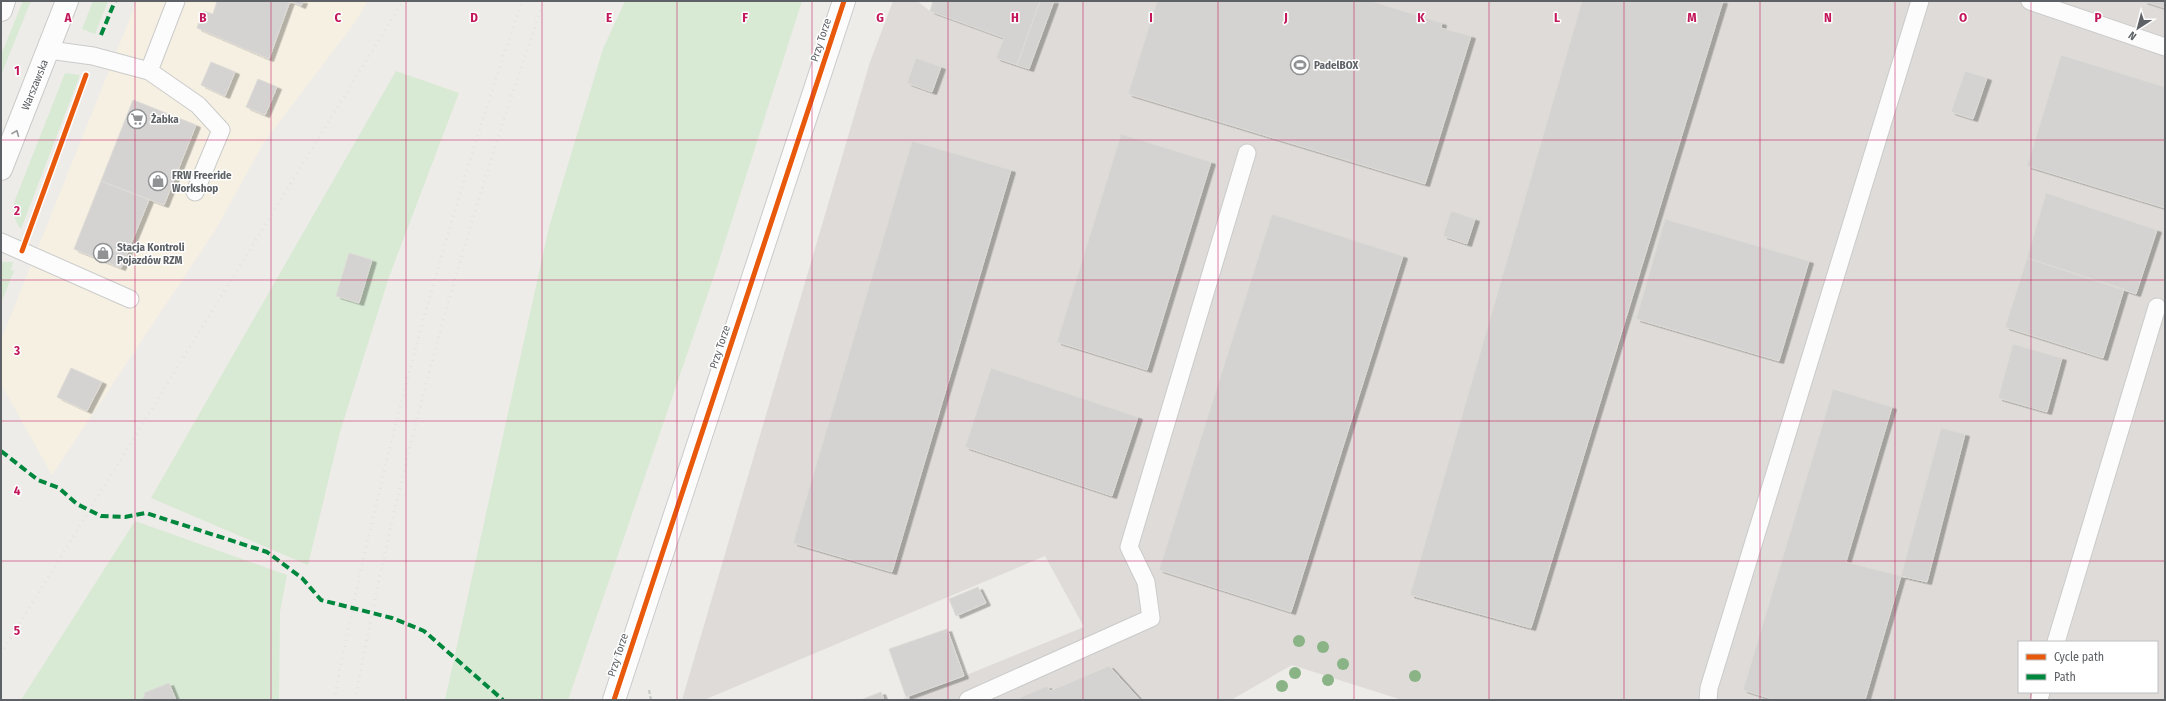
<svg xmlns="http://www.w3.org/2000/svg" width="2166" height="701" viewBox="0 0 2166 701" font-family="'Fira Sans Condensed',sans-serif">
<defs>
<filter id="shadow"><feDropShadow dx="4.5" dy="2.5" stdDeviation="0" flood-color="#0004"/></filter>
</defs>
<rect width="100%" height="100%" fill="#eeece8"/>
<path fill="#f6f0e2" d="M137,1h230l-11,20 -92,121 -48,87 -164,246 -51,-91v-44z"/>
<path fill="#dedbd8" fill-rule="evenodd" d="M893,1h24l13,10 3,-10h1232v699h-763l-110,-35 -61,35h-331l64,-24 120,-49 -39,-71 -341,144h-22l188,-638zM2019,642h138v50h-138z"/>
<path fill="#d8e9d4" d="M23,1h8l-30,74v-20z
M93,1h15l-13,33 -13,-5z
M625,1h177l-87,272 -147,427h-123l104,-473 54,-178z
M396,71l63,22 -70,184 -49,155 -32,133 -157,-67z
M65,73l15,2 -59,154c-8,-10 -8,-17 -6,-29z
M1,262h12l-2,8 3,1 -13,32z
M135,521l152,54 -7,37 -1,88h-258z"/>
<path fill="#d5d3d1" stroke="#dddbd7" filter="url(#shadow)" d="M217,1h73l-21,58 -72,-31 6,-17 10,3z
M290,1h13l-2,5z
M933,1h107l-23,64 -21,-7 8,-20 -74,-27z
M1040,1h14l-25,68 -12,-4z
M1157,1h214l71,22 -1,5 30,8 -46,148 -297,-90z
M1582,1h141l-192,627 -121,-33z
M2143,1h22v7z
M2061,55l104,32v121l-138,-42z
M916,58l25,9 -9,25 -25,-9z
M211,62l24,10 -10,24 -24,-11z
M1965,71l22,7 -14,41 -22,-7z
M258,79l19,8 -12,28 -19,-8z
M133,100l63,25 -32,80 -63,-24z
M1121,134l90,28 -64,208 -90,-28z
M912,141l99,29 -119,402 -99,-29z
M101,181l48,19 -28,68 -47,-19z
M2046,193l111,37 -21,64 -109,-36z
M1451,211l24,8 -8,25 -24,-8z
M1272,214l131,42 -112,356 -132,-42z
M1665,219l144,42 -30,100 -143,-42z
M349,253l23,7 -13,43 -23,-7z
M2027,258l97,31 -21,69 -98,-31z
M2013,344l49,14 -15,54 -49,-14z
M71,368l31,14 -15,29 -30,-14z
M991,368l147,49 -26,79 -147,-49z
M1833,389l59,18 -46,155 55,14 -36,124h-90l-32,-10z
M1941,428l24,6 -38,148 -26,-6z
M978,587l8,16 -30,13 -7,-17z
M947,629l17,47 -58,21 -17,-48z
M1109,666l31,34h-120l-1,-2 28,-12 3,5z
M169,683l7,17h-35l4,-4 -1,-3z
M881,692l3,8h-21v-1z"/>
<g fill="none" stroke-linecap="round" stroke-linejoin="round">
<g stroke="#cacbca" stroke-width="19">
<path id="service" d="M2030,1l135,46
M49,50l44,6 56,15 27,-70
M149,71l49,34 23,25 -26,62
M1,242l129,57
M2056,642l101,-335
M968,700l183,-82 -5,-36 -17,-35 118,-394
M1708,700l1,-12 211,-687
M2039,700l2,-8"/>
</g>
<g stroke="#cacbca" stroke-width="24">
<path id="tertiary" d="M614,700l230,-699"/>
</g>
<g stroke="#cacac9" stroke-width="24">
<path id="secondary" d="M1,10l3,-9
M1,169l66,-168"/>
</g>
<path stroke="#cacecb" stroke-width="2.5" stroke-dasharray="4 2" stroke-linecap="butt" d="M649,690l2,10"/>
<use href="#service" stroke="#fcfcfc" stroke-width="17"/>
<use href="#tertiary" stroke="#fcfcfc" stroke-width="22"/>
<use href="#secondary" stroke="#fcfcfc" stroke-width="22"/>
<path stroke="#e3e3e3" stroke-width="3" stroke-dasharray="1 5" stroke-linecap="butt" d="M1,654l402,-653
M334,700c46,-237 110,-471 188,-699
M355,700c44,-237 109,-471 189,-699"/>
<path stroke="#00873e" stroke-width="4" stroke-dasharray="8 4" stroke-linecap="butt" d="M101,35l14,-34
M1,451l37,29 21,8 18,16 24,12 24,1 21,-4 121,39 35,26 19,22 71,18 32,13 79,69"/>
<g stroke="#fff" stroke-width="8">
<path id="cycleway" d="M22,251l64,-176
M614,700l230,-699"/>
</g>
<use href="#cycleway" stroke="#e8590c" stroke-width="5"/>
</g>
<g fill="#8ab386">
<circle cx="1299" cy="641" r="6"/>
<circle cx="1323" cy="647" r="6"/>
<circle cx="1343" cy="664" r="6"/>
<circle cx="1295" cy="673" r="6"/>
<circle cx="1415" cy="676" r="6"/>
<circle cx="1328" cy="680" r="6"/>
<circle cx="1282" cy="686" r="6"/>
</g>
<defs><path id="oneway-chevron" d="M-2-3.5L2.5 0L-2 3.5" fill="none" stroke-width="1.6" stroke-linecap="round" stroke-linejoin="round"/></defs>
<use stroke="#95989a" href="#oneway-chevron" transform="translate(16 133) rotate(-68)"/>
<path fill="none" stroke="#c2185b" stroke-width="1" stroke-opacity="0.55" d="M135,1v699M271,1v699M406,1v699M542,1v699M677,1v699M812,1v699M948,1v699M1083,1v699M1218,1v699M1354,1v699M1489,1v699M1624,1v699M1760,1v699M1895,1v699M2031,1v641M1,140h2164M1,280h2164M1,421h2164M1,561h2164M2031,692v8"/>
<defs>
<g id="stadium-ring" transform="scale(1)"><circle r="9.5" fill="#fff" stroke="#909294" stroke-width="1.5"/><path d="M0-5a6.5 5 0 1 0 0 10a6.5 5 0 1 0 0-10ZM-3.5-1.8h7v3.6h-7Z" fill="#909294"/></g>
<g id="supermarket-ring" transform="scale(1)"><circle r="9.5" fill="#fff" stroke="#909294" stroke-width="1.5"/><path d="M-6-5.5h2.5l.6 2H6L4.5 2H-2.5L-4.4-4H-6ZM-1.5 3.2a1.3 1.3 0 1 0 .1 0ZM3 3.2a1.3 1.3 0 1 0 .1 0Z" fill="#909294"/></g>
<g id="shop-ring" transform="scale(1)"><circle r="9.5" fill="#fff" stroke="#909294" stroke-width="1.5"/><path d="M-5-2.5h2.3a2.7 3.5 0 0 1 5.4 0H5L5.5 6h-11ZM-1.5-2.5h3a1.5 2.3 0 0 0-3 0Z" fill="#909294"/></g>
</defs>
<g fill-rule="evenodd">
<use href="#stadium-ring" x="1300" y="65"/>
<use href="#supermarket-ring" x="137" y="119"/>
<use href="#shop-ring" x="158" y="181"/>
<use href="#shop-ring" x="103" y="253"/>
</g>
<g text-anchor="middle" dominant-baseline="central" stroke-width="3" stroke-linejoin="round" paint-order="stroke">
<g font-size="11" fill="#5e6266" stroke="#fff">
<text transform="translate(821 40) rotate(-72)">Przy Torze</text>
<text transform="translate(35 85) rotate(-68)">Warszawska</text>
<text transform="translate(720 347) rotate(-72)">Przy Torze</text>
<text transform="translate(618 655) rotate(-72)">Przy Torze</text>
</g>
<g font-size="11" font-weight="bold" fill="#5e6266" stroke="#fff" text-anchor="start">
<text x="1314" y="65">PadelBOX</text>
<text x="151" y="119">Żabka</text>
<text x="172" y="175">FRW Freeride<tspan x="172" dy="13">Workshop</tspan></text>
<text x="117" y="247">Stacja Kontroli<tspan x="117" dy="13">Pojazdów RZM</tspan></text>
</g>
</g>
<g font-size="13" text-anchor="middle" font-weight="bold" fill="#c2185b" stroke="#fff" stroke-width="3" stroke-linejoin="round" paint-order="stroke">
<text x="68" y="22">A</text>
<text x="203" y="22">B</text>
<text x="338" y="22">C</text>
<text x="474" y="22">D</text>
<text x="609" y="22">E</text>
<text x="745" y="22">F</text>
<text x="880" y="22">G</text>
<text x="1015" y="22">H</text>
<text x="1151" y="22">I</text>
<text x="1286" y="22">J</text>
<text x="1421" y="22">K</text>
<text x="1557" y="22">L</text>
<text x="1692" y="22">M</text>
<text x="1828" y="22">N</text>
<text x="1963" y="22">O</text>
<text x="2098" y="22">P</text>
<text x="17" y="75">1</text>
<text x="17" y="215">2</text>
<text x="17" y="355">3</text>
<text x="17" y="495">4</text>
<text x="17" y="635">5</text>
</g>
<rect width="2166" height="701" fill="none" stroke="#5e6266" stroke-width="4"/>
<rect x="2018" y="641" width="140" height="52" fill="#ffffff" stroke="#bfc0c2"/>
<rect x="2026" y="654" width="20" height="6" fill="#e8590c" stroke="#bfc0c2"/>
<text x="2054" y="661" font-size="12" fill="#5e6266">Cycle path</text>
<rect x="2026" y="674" width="20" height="6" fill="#00873e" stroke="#bfc0c2"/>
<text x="2054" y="681" font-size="12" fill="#5e6266">Path</text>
<g transform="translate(2138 28) rotate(216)" stroke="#ffffff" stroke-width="3" paint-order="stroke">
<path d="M0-3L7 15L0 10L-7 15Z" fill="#5e6266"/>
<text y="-6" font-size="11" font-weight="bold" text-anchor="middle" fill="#5e6266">N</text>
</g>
</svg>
